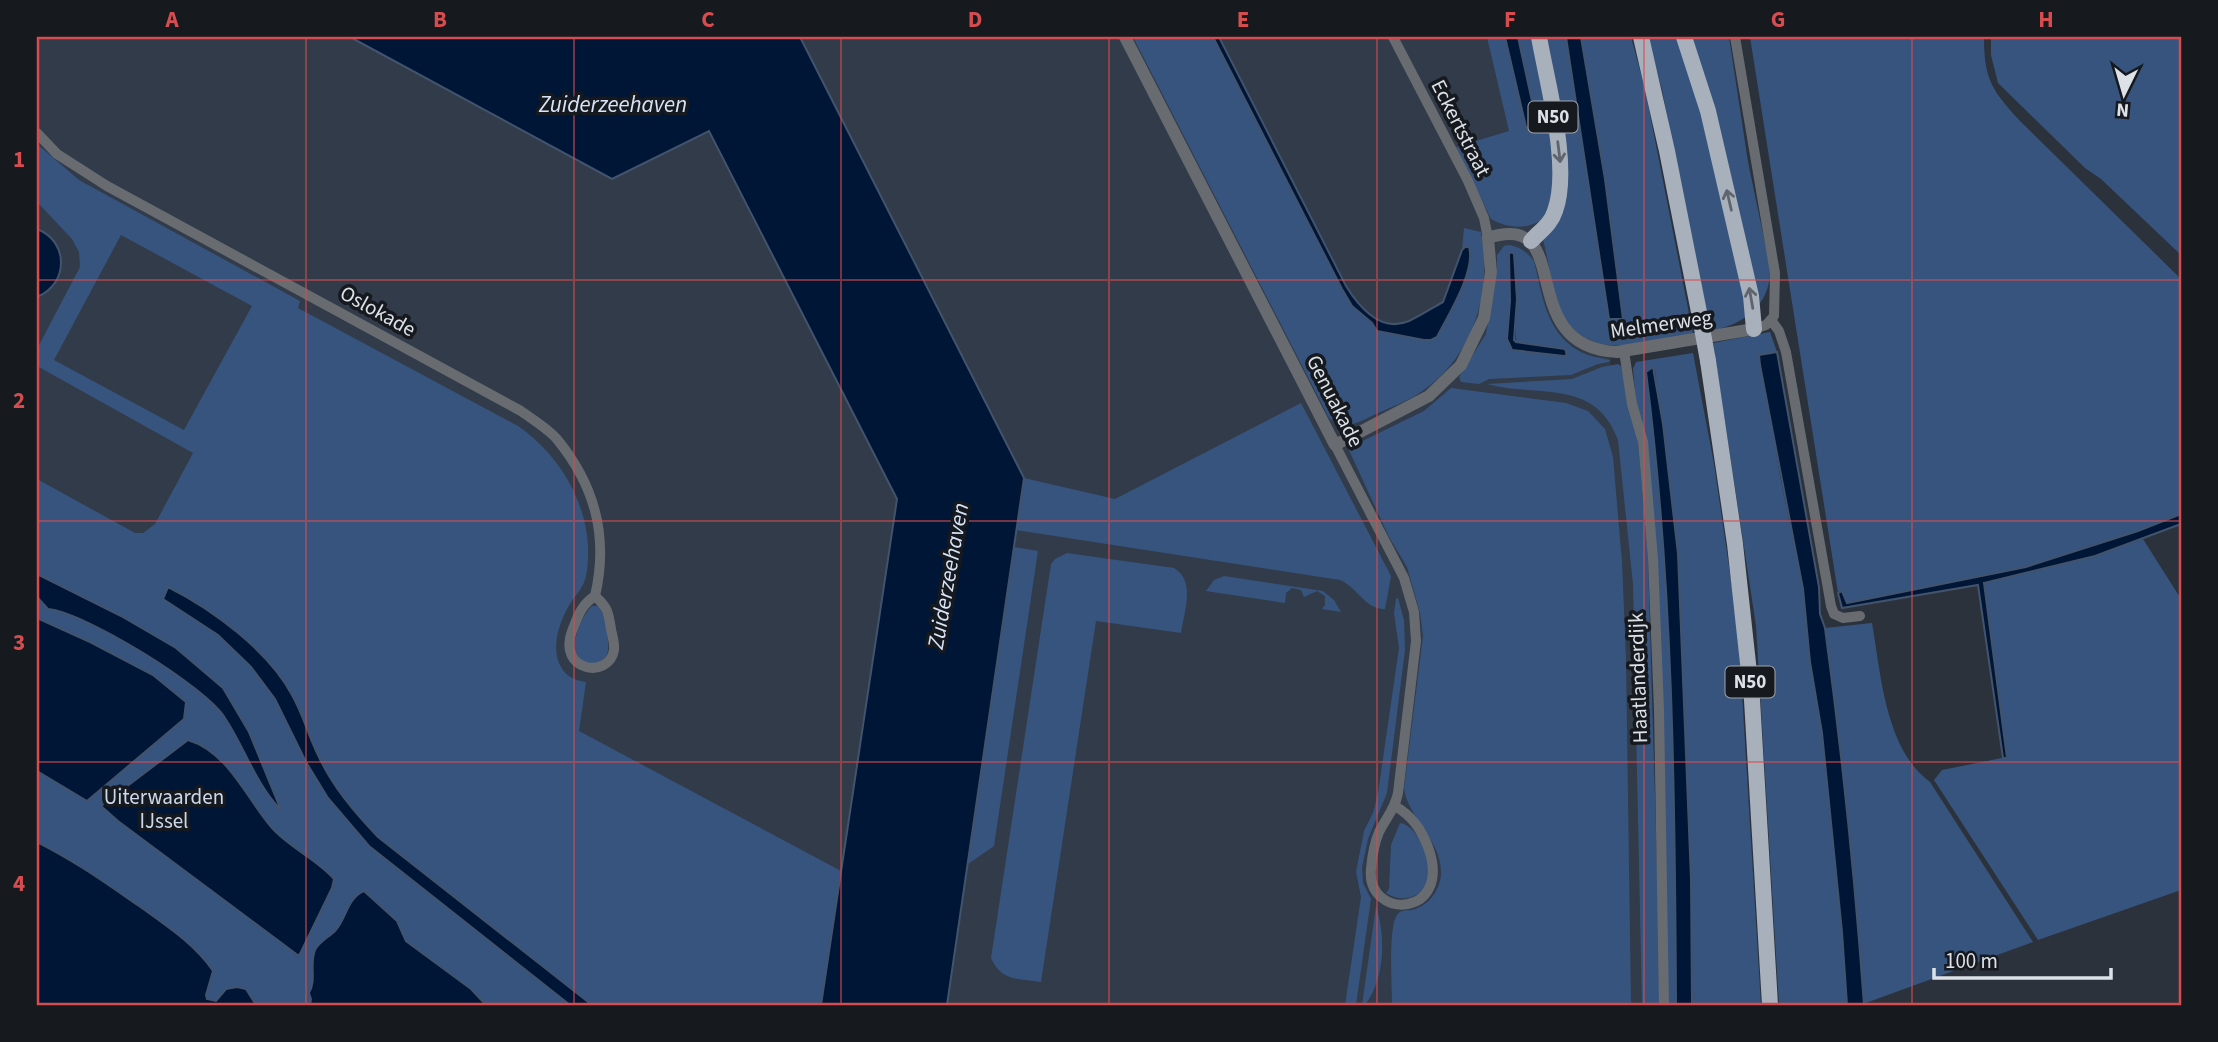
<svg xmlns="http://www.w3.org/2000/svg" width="2218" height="1042" viewBox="0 0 2218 1042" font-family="'Source Sans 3',sans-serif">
<rect width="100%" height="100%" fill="#2b323c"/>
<path fill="#313b4a" d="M37,37h1473l102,258 -2,84 24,88 17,538h-1084l-146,-107 -384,-353z"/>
<path fill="#37547e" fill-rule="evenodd" d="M1133,37h80l129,252c23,37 39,45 82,51l45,-75 1,-15 -5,-3 -3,3 2,-22 17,4c11,58 -6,121 -56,157 -14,11 -31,17 -47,24 -17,8 -33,19 -49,5z
M1487,37h18l21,90 9,-12 -17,-78h16c8,42 17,84 19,127 1,10 4,23 2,33 -6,32 -40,36 -64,22l-35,-72 53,-16z
M1542,37h24l57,282 -18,-140 -24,-142h50l14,52 48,245c-46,8 -105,30 -132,-22 -8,-18 -13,-53 -18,-73l15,-20z
M1648,37h81l19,125 22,105c2,37 -26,58 -60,64l-48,-241z
M1750,37h234c0,43 8,53 36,84l161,158v235c-50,21 -103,40 -156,54 -59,14 -119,25 -178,35l-5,-12 -4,2z
M1991,37h190v218l-80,-76 -16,-11 -87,-85 -7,-28z
M37,144l42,36 221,121 -2,7 220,118c47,32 79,92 68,150 -2,9 -7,16 -13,23 -12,18 -23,46 -13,66 6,12 14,15 26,17l-7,49 262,140 -20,134h-229l-214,-168c-24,-25 -46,-51 -60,-82 -9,-19 -15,-41 -25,-59 -24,-45 -80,-87 -124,-109l-5,12 54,36 33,32 24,32 31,63 22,36 41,48 201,159h-367l-166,-134v-392l98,54h8l12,-9 38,-71 -156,-87v-17l43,-82 -1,-15 -7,-13 -35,-37zM121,235l131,71 -68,124 -130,-70z
M1509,245c10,1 19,8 25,16 8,33 12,72 45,90 9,5 21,7 31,9l-1,2 -11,2 -27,11 -82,4 -10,5 -18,-2 -2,-5 27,-43 11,-63v-16l7,-9zM1516,278v64l51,13 -3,1 -52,-6 -3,-4 1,-63z
M1770,332l7,20 -17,3 20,121 23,113 7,73 12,71 20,199 5,73h-68l-23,-379 -43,-283z
M1693,353l21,111 24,164 23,377h-69l-1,-126 -13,-325 -23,-183 -3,-4 -6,5c27,209 30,422 29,633h-7l-5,-293 -30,-343 3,-7z
M1618,364l3,2 17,76 10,116 11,375v72h-17l-9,-421 -15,-144c-23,-63 -81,-42 -131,-56l85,-5 30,-12z
M1451,388l115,15 22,8 17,18 8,28 9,105 4,96 5,347h-239c0,-18 -4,-77 5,-90 4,-6 9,-4 15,-5 16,-4 27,-18 29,-35 2,-34 -34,-58 -37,-87l19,-152 -3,-23 -13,-46 -18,-30 -41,-89 76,-37z
M1301,403l90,173 -6,33c-19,1 -28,-22 -45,-29l-324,-50 8,-52 91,21z
M2143,539l38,60v291l-143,50 -104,-160 8,-10 65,-13 -23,-174 111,-27z
M1014,547l24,4 -44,295 -26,18z
M1067,553l107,15c22,13 10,44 7,65l-85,-12 -55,361c-24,-4 -39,0 -50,-24l60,-394 4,-5z
M1224,576l99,15 11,9 7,12 -19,-3 3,-4v-9l-8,-5 -13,6 -3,-7 -9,-2 -6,5 -1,10 -79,-12 8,-11z
M1398,598l6,22 1,30 -18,143 -19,46 -6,28 1,16 8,16 -15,106h-11l16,-108 -5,-25 8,-41 9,-18 5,-20 21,-145 -5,-35 2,-14z
M592,606h6c7,6 13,39 9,48 -2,5 -4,6 -8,9l-15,1 -11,-14c2,-14 8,-34 19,-44z
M1872,623c9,51 13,126 58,159l103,160 -170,62c-8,-126 -21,-251 -38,-376z
M1400,823c17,2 29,33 29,49 0,24 -25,33 -43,21l3,-4 2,-44z
M1376,906c10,30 9,73 -11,99h-3z"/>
<path fill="#001637" stroke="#42536c" stroke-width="2" d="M350,37h450l224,441 -77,527h-126l76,-506 -188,-368 -97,48z
M1213,37h6l127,249c13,21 35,47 63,35 11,-5 23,-13 34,-19l19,-52 3,-3h4c7,24 -21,68 -32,90l-6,3h-7l-47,-9 -5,-8 -20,-17 -10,-17z
M1505,37h13l17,78 -1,13 -4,2 -4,-3z
M1566,37h15l24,142 18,140h-14z
M37,229c32,12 32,55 0,68z
M1511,252l3,2 3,45 -3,41 2,2 49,7 2,6 -3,1 -52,-6 -5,-11 3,-38 -1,-47z
M1777,352l42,235 1,27 5,14c17,125 30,251 39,377h-17l-5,-73 -20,-199 -12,-71 -7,-73 -43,-224 -1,-10z
M1653,367l10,57 15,130 13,325 1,126h-16c-1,-211 -3,-424 -30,-633z
M2181,514v10l-86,32 -111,27 23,175h-4l-25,-173 -136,23 -4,-15 4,-2 5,12 179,-36 112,-36z
M37,574l84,42 55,32 47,40 26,44 32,78c-26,-27 -36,-62 -56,-92 -20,-32 -141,-106 -177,-109l-11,-12z
M168,587c44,22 101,64 124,108 11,19 16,40 26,60 14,31 36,57 60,82l214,168h-22l-201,-159 -41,-48 -22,-36 -31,-63 -24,-32 -33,-32 -55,-36z
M37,618l53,24 63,33 33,27 -2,17 -97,82 -50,-30z
M188,740c40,12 58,58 84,88 18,20 46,32 62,51l-2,9 -33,68 -181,-135 -17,-15z
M37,842c38,19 67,40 102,64 25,18 56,38 74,65l-7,24 1,4 9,2 10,-12 11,-2 9,2 10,16h-219z
M364,891l33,30 9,20 65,48 15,16h-176l1,-6 -2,-6c8,-14 0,-28 6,-43 4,-8 14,-13 20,-19 11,-11 12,-33 29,-40z"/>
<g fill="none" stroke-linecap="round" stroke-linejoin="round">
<path stroke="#686c71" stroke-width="10" d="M1393,37l75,144 16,37 4,20
M1735,37l40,236 -1,43 -8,9 -12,4
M37,133l20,21 50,32 414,225c11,8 26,17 35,27 39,47 53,98 39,158 -14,9 -17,20 -23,35 -15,40 37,49 42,19 1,-6 -2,-15 -3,-21 -3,-18 -3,-21 -16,-33
M1771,320l8,11 7,21 45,254 3,8 9,4 17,-2
M1624,351l8,53 11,38 10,117 6,151 5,295
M1335,445l69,133 10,34 2,29 -18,152c-3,16 -12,25 -19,39 -4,10 -7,25 -8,37 -5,52 83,49 57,-22 -7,-18 -16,-31 -33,-41"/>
<path stroke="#686c71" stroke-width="12" d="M1125,37l210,408 94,-49 32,-31 23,-47 7,-46 -3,-34c90,-29 23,109 129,114l137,-23"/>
<path stroke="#a8b0bc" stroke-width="16" d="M1641,37l26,114 33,166
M1684,37l24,74 43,185 3,33
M1531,241c9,-10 20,-17 24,-30 16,-44 -8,-128 -16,-174
M1708,361l27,183 17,156 18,305"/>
<path stroke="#a8b0bc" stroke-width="16" d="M1700,317l8,44"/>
</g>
<defs><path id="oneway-shaft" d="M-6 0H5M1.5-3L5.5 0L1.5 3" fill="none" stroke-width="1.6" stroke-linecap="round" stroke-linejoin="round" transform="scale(1.75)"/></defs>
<g stroke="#5f646d">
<use href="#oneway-shaft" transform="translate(1559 152) rotate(83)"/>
<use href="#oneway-shaft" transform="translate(1729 200) rotate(-103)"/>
<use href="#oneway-shaft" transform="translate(1751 298) rotate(-100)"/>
</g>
<path fill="none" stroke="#d74d4f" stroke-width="2" stroke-opacity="0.55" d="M306,37v968M574,37v968M841,37v968M1109,37v968M1377,37v968M1644,37v968M1912,37v968M37,280h2144M37,521h2144M37,762h2144"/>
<g text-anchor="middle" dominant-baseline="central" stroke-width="7" stroke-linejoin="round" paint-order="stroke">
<g fill="#16191e" stroke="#a1a6ac" stroke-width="2">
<rect x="1528.5" y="101.5" width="49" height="31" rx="5"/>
<rect x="1725.5" y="666.5" width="49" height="31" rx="5"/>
</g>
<g font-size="19" font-weight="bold" fill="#dde2e9">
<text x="1553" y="117">N50</text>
<text x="1750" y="682">N50</text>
</g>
<g font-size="21" fill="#dde2e9" stroke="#16191e">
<text transform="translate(1461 128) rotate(63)">Eckertstraat</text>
<text transform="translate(378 311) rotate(29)">Oslokade</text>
<text transform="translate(1661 324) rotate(-8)">Melmerweg</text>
<text transform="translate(1335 401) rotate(63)">Genuakade</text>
<text transform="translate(1638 678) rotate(-92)">Haatlanderdijk</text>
</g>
<g font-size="21" fill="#ccd9ec" stroke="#16191e">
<text x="164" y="797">Uiterwaarden<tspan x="164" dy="24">IJssel</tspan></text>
</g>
<g font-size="23" font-style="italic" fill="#d8e5f8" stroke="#16191e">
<text x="613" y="104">Zuiderzeehaven</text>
<text transform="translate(948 576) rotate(-80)">Zuiderzeehaven</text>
</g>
</g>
<rect width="2218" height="1042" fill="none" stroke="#16191e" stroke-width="77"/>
<g transform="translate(2124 94) rotate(185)" stroke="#16191e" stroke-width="5" paint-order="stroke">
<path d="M0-5L12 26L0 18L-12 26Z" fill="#dde2e9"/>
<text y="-10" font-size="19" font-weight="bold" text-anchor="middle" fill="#dde2e9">N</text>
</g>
<path d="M1934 968v10h177v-10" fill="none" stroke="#dde2e9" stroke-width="3.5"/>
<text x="1945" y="968" font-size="21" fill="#dde2e9" stroke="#16191e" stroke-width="5" paint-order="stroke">100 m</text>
<rect x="38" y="38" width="2142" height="966" fill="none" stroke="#d74d4f" stroke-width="2.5"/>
<g font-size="23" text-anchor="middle" font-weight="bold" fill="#d74d4f">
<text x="172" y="27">A</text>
<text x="440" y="27">B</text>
<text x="708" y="27">C</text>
<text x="975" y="27">D</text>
<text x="1243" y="27">E</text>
<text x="1510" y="27">F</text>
<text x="1778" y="27">G</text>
<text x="2046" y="27">H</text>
<text x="19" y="167">1</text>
<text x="19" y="408">2</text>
<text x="19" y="650">3</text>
<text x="19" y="891">4</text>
</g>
</svg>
